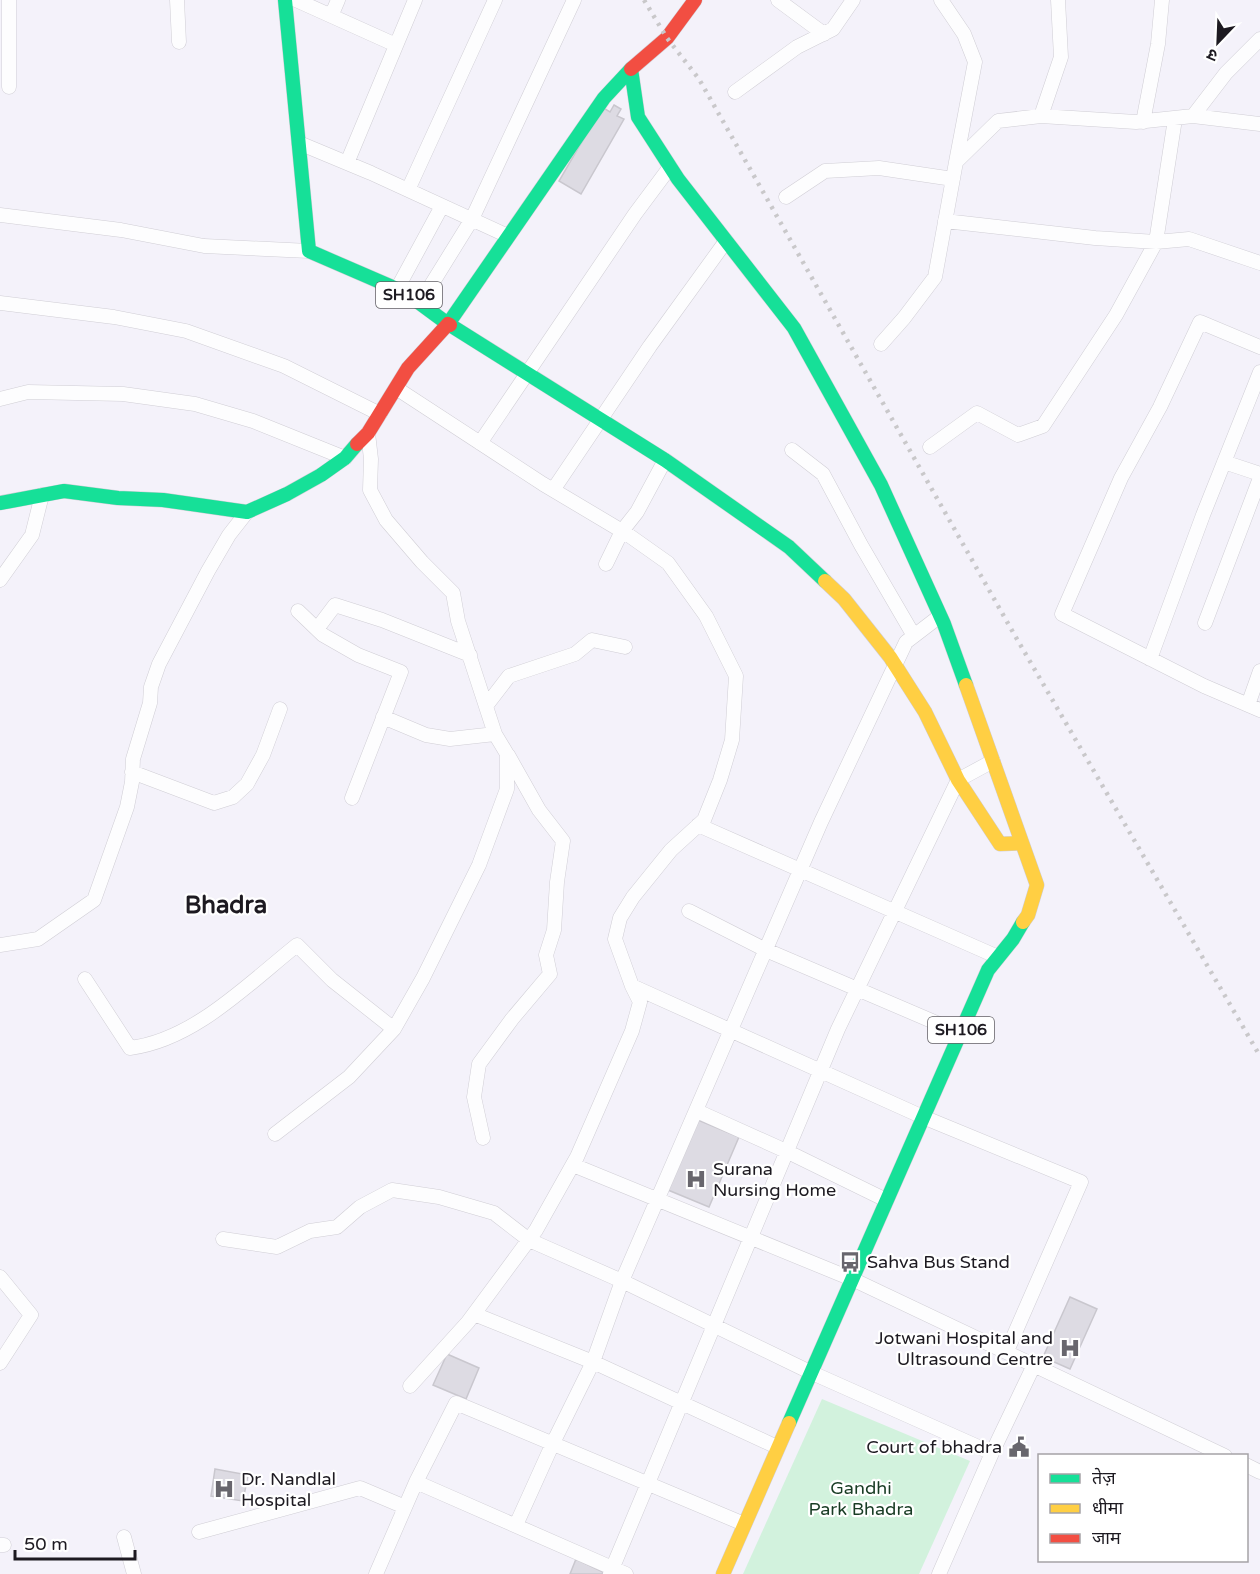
<svg xmlns="http://www.w3.org/2000/svg" width="1260" height="1574" viewBox="0 0 1260 1574" font-family="'Varela Round','Noto Sans Devanagari',sans-serif">
<rect width="100%" height="100%" fill="#f4f2fa"/>
<path fill="#d2f2dd" d="M822,1399l148,62 -51,113h-176z"/>
<path fill="#dddbe3" stroke="#c9c7ce" stroke-width="1.5" d="M614,105l7,4 -4,7 7,3 -43,75 -22,-13 43,-74 8,5z
M698,1120l41,17 -30,70 -41,-17z
M1070,1297l27,12 -27,60 -27,-12z
M447,1354l32,14 -13,31 -33,-14z
M215,1469l33,6 -5,26 -32,-5z
M576,1559l27,13 -1,2h-32z"/>
<g fill="none" stroke-linecap="round" stroke-linejoin="round">
<g stroke="#d0ced5" stroke-width="15">
<path id="street" d="M9,0v87
M177,0l2,42
M296,0l100,45
M778,0l46,34
M941,0l23,34 11,28 -19,100
M332,14l6,-14
M735,92l62,-45 36,-18 20,-29
M1041,116l20,-59 -3,-57
M1193,116l67,8
M1143,122l15,-78 4,-44
M299,143l72,30 137,63
M347,163l68,-163
M408,190l87,-190
M786,197l39,-26 54,-3 74,11
M0,215l121,15 83,16 105,5
M945,221l150,17 61,4 33,-3 71,24
M397,289l45,-83
M0,303l114,14 72,14 98,35 96,48
M420,303l52,-84 102,-219
M881,344l23,-26 31,-41 21,-115 42,-41 43,-5 95,6 57,-6 33,-43 34,-34
M1260,347l-60,-25 -40,85 -39,71 -59,136 142,72 56,24
M396,388l147,96 84,50 41,29 38,53 30,60 -4,64 -12,40 -16,40 -33,30 -38,47 -13,21 -5,21 17,47 8,16 -8,29 -55,126 -41,73 -68,92 -58,64
M0,399l28,-7 95,2 72,10 58,17 92,37
M480,443l155,-229 35,-47
M930,447l47,-34 41,22 25,-9 73,-111 40,-73 19,-123
M792,450l31,24 38,71 53,91
M1224,462l36,12
M553,490l97,-144 76,-105
M606,564l16,-33 15,-19 28,-52
M0,580l32,-45 10,-40
M298,611l25,24 35,20 43,17 -49,126
M1205,623l55,-145
M317,629l18,-24 47,15 88,35
M1150,659l53,-144 57,-143
M1248,705l12,-34
M486,706l23,-30 66,-22 17,-14 33,7
M383,717l43,18 24,4 45,-5
M132,772l82,31 19,-6 14,-13 16,-29 17,-46
M698,825l300,132
M689,911l77,39 194,83
M0,945l38,-6 56,-39 33,-93 5,-25 1,-23 17,-56 1,-16 8,-23 49,-93 21,-36 18,-23
M85,979l45,69c64,-8 118,-64 167,-103l35,35 62,49
M632,986l291,131 158,65 -74,169
M697,1111l89,40 100,49
M275,1134l74,-57 45,-48 29,-51 56,-113 28,-76v-35l-12,-20 -37,-113 -5,-28 -31,-31 -36,-42 -16,-30 1,-31 -3,-26
M483,1138l-9,-41 5,-33 33,-45 38,-45 -4,-19 8,-25 3,-48 6,-41 -24,-31 -31,-55
M573,1165l279,114 373,177
M223,1239l54,8 33,-16 27,-4 23,-20 32,-17 47,7 55,16 35,27 93,41 188,91 182,81
M0,1277l31,38 -31,48
M474,1314l119,48 184,85
M1246,1465l14,7
M416,1482l40,-79 288,121
M516,1525l37,-82 40,-81 29,-81 199,-459 85,-180 34,-26
M199,1532l161,-44 45,19
M124,1537l10,37
M0,1545h4
M376,1574l40,-92 210,92
M610,1574l228,-545 120,-249 35,-19
M939,1574l53,-121 42,-88"/>
</g>
<g stroke="#d0ced5" stroke-width="15">
<path id="fast" d="M285,0l24,251 97,42 42,31 156,-226 27,-29
M631,69l7,48 40,62 116,149 87,157 63,139 22,61
M450,325l215,135 124,87 36,34
M0,503l64,-12 54,7 45,2 84,12 40,-18 34,-19 24,-17 12,-14
M789,1423l199,-453 25,-31 10,-17"/>
</g>
<g stroke="#d0ced5" stroke-width="15">
<path id="slow" d="M825,581l19,18 46,58 35,55 33,68 42,64 22,-1
M966,685l71,200 -9,30 -5,7
M723,1574l66,-151"/>
</g>
<g stroke="#d0ced5" stroke-width="15">
<path id="jam" d="M631,69l36,-31 28,-38
M357,444l11,-11 40,-65 40,-44 2,1"/>
</g>
<use href="#street" stroke="#fdfdfe" stroke-width="14"/>
<use href="#fast" stroke="#16e098" stroke-width="14"/>
<use href="#slow" stroke="#ffcf43" stroke-width="14"/>
<use href="#jam" stroke="#f24e42" stroke-width="14"/>
<path stroke="#c9c8ca" stroke-width="4.5" stroke-dasharray="3 6" stroke-linecap="butt" d="M644,0l23,38 32,41 315,555 246,422"/>
</g>
<defs>
<g id="hospital-bare" transform="scale(1.62)"><path d="M-5-5h3v3.5h4V-5h3V5h-3V1.5h-4V5h-3Z" fill="#68666d" stroke="#fff" stroke-width="2.5" paint-order="stroke"/></g>
<g id="bus-bare" transform="scale(1.62)"><path d="M-5-6H5V4H4V6H2V4H-2V6H-4V4H-5ZM-3.5-4V0h7V-4ZM-3.5 1.2v1.5H-2V1.2ZM2 1.2v1.5H3.5V1.2Z" fill="#68666d" stroke="#fff" stroke-width="2.5" paint-order="stroke"/></g>
<g id="civic-bare" transform="scale(1.62)"><path d="M-.6-6.5H3V-4.5H.6V-3L4-1V1h2V6H-6V1h2V-1L-.6-3ZM-1.2 2.5V6h2.4V2.5Z" fill="#68666d" stroke="#fff" stroke-width="2.5" paint-order="stroke"/></g>
</defs>
<g fill-rule="evenodd">
<use href="#hospital-bare" x="696" y="1179"/>
<use href="#bus-bare" x="850" y="1262"/>
<use href="#hospital-bare" x="1070" y="1348"/>
<use href="#civic-bare" x="1019" y="1447"/>
<use href="#hospital-bare" x="224" y="1489"/>
</g>
<g text-anchor="middle" dominant-baseline="central" stroke-width="4.5" stroke-linejoin="round" paint-order="stroke">
<g fill="#fff" stroke="#615f64" stroke-width="1.5">
<rect x="376" y="282" width="66" height="26" rx="4.5"/>
<rect x="928" y="1017" width="66" height="26" rx="4.5"/>
</g>
<g font-size="16" font-weight="bold" fill="#1d1a21">
<text x="409" y="295">SH106</text>
<text x="961" y="1030">SH106</text>
</g>
<g font-size="18" fill="#1d1a21" stroke="#fff" text-anchor="start">
<text x="713" y="1169">Surana<tspan x="713" dy="21">Nursing Home</tspan></text>
<text x="867" y="1262">Sahva Bus Stand</text>
<text x="1053" y="1338" text-anchor="end">Jotwani Hospital and<tspan x="1053" dy="21">Ultrasound Centre</tspan></text>
<text x="1002" y="1447" text-anchor="end">Court of bhadra</text>
<text x="241" y="1479">Dr. Nandlal<tspan x="241" dy="21">Hospital</tspan></text>
</g>
<g font-size="18" fill="#183c24" stroke="#fff">
<text x="861" y="1488">Gandhi<tspan x="861" dy="21">Park Bhadra</tspan></text>
</g>
<g font-size="24" font-weight="bold" fill="#1d1a21" stroke="#fff">
<text x="226" y="905">Bhadra</text>
</g>
</g>
<rect x="1038" y="1454" width="210" height="108" fill="#ffffff" stroke="#a5a3a6" stroke-width="1.5"/>
<rect x="1050" y="1474" width="30" height="9" fill="#16e098" stroke="#a5a3a6" stroke-width="1.5"/>
<text x="1092" y="1484" font-size="18" fill="#1d1a21">तेज़</text>
<rect x="1050" y="1504" width="30" height="9" fill="#ffcf43" stroke="#a5a3a6" stroke-width="1.5"/>
<text x="1092" y="1514" font-size="18" fill="#1d1a21">धीमा</text>
<rect x="1050" y="1534" width="30" height="9" fill="#f24e42" stroke="#a5a3a6" stroke-width="1.5"/>
<text x="1092" y="1544" font-size="18" fill="#1d1a21">जाम</text>
<g transform="translate(1218 42) rotate(203)" stroke="#ffffff" stroke-width="4.5" paint-order="stroke">
<path d="M0-4.5L10 22L0 15L-10 22Z" fill="#1d1a21"/>
<text y="-9" font-size="16" font-weight="bold" text-anchor="middle" fill="#1d1a21">उ</text>
</g>
<path d="M15 1550v9h120v-9" fill="none" stroke="#1d1a21" stroke-width="3"/>
<text x="24" y="1550" font-size="18" fill="#1d1a21" stroke="#ffffff" stroke-width="4.5" paint-order="stroke">50 m</text>
</svg>
